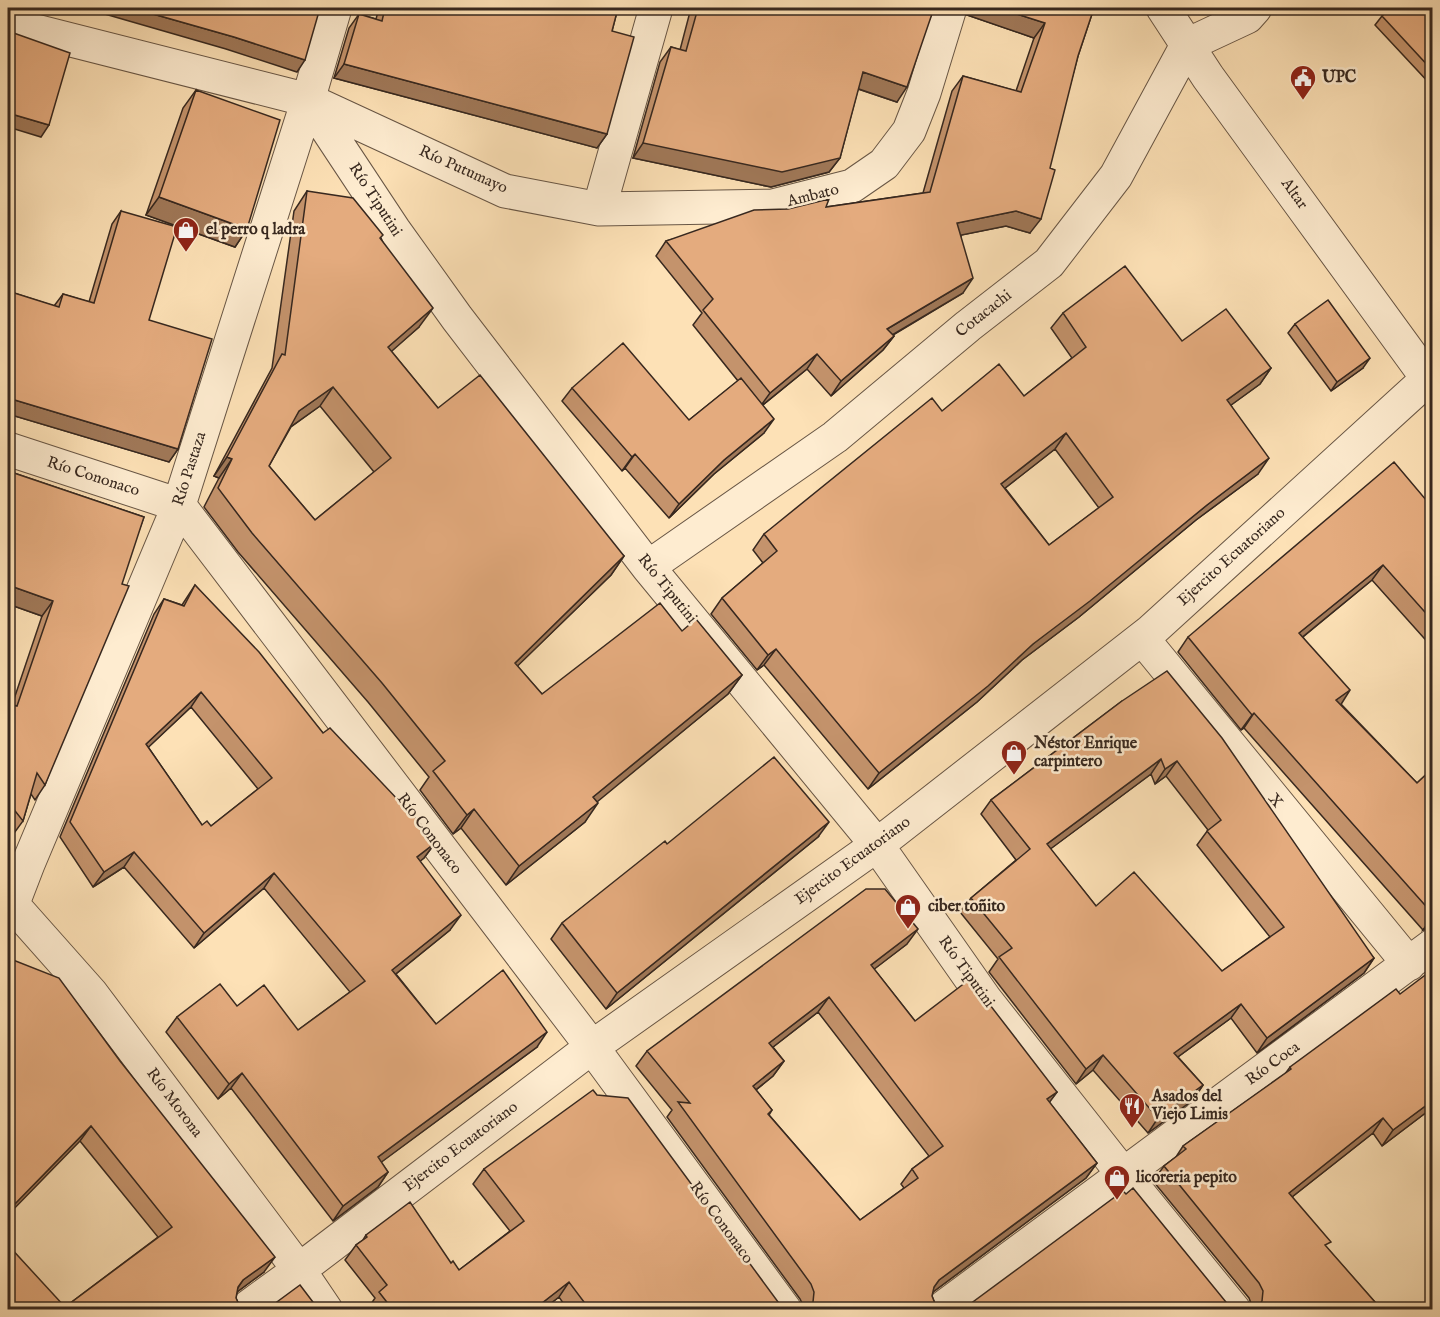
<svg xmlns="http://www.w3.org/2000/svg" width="1440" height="1317" viewBox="0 0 1440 1317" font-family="'IM FELL English',serif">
<rect width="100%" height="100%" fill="#fde1b6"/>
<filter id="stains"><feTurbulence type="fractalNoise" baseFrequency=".00333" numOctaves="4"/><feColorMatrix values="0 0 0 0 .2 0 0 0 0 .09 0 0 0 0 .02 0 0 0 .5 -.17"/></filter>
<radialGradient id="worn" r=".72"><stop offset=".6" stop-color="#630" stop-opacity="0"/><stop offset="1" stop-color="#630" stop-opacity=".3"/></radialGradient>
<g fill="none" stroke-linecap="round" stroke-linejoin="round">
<g stroke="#685645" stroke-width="35">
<path id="minor" d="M1163,8l45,69 220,302
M8,24l300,76 197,91 94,18 174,-3 79,-20 32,-22 25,-33 15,-38 26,-85
M308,100l86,130 63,88 191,249 229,278 108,154 138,175 111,136
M599,209l57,-201
M8,449l171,56 413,542 193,263
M648,567l187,-130 133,-111 81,-63 67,-87 71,-131 60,-28 8,-9
M1142,638l267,326
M12,904l79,89 208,277 27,40
M8,916l20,-52 151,-359 129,-405 27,-92
M244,1310l55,-40 293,-223 285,-202 274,-214 281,-256
M940,1310l492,-364"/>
</g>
<use href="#minor" stroke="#feecd0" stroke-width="33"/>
</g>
<path fill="#c4936c" stroke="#37281f" stroke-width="1.5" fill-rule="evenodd" d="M379,8h239l-6,23 -5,103 -10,14 -263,-70 15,-50 10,-14 17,5z
M691,8h243l-37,94 -39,-13 -18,69 -11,14 -58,15 -138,-29 27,-96 11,-15 9,3z
M968,8h126l-16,48 -48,177 -24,-7 -45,9 2,58 -70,42 1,1 -11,14 -52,46 -24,-27 -44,36 1,28 -50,41 -45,44 -44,-50 -3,3 -60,-70 10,-13 117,32 49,-39 -45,-56 9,-12 -46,-57 10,-15 122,-32 38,-2 97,-14 29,-102 11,-15 53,15 18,-53 -67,-23z
M1432,11v75l-57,-61 7,-9z
M196,90l51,139 -12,18 -89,-32 37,-107z
M307,191l74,47 38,89 -28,24 47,57 186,148 -13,19 -94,91 25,28 140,-63 60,44 -14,19 -131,107 -12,21 -79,63 -45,-57 -8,6 -33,-44 9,-13 -61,-75 -130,-150 -34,-45 15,-29 -5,-2 58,-108 22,-157zM320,406l54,66 -59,48 -46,-54 22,-39z
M121,211l28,109 29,129 -9,13 -161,-48v-123l46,15 9,-12 26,8 23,-78z
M1063,313l119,28 89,27 -11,16 -29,21 27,69 -62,46 -117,97 -57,43 -45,42 -109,87 -104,-124 -7,5 -46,-56 11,-16 41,-35 -10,-13 11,-16 178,-123 82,-15 48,-38 -21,-30zM1055,449l44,59 -50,37 -44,-57z
M1295,324l68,44 -32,23 -43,-58z
M8,471l136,46 -99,268 -10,15 -4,-6 -8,27 -11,15 -4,-6v-126l4,1 30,-89 -34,-12z
M1432,507v140l-60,-67 -69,57 38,67 76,79 15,-14v159l-2,-1 -7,3 -179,-202 -3,2 -63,-78 10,-15z
M195,585l128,148 112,110 -11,15 -4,3 30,69 -54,44 40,50 101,23 -156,115 7,10 -10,15 -45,34 -102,-133 -13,11 -52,-67 11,-15 60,-11 61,24 52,-38 -86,-104 -70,60 -70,-81 -31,20 -33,-50 94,-223 10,-15 18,6zM191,707l67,82 -47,37 -9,-1 -54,-78z
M1122,701l252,257 -10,15 -107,80 -26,-35 -53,39 25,28 -10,15 -45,33 -55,-63 -17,14 -87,-112 9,-13 -38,-47 11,-14 45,-38 -35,-46 10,-14zM1151,774l4,10 11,-8 42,54 -11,15 73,92 -48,34 -126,-65 -46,-57z
M818,837l-212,172 -55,-70 11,-16 105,-79z
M907,944l-33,25 41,52 142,71 -8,10 48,61 -11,15 -153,114 -1,4 4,10 4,4h-137l1,-3 -4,-8 -133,-182 5,-7 -36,-44 11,-15zM818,1012l111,144 -17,13 -11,15 3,4 -44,32 -91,-105 3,-5 -16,-20 17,-14 11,-15 -11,-14z
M8,958l256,314 -27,20 -1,6 4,9h-175l93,-70 -78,-96z
M1290,1067l142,41 -50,38 -9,-13 -81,64 35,51 55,62h-130v-4l-3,-8 -96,-117 11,-15 12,-9 7,-11 102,-72z
M484,1169l297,137 4,4h-217l-9,-13 -17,13h-171l-2,-3 6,-9 -30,-38 11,-15 7,-5 3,-5 85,28 8,7 51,-39 -37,-47z"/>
<path fill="#a07858" stroke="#37281f" stroke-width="1.5" d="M84,8h48l102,29 71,23 -8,12 -71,-23z
M973,8h25l47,15 -11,15 -67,-23z
M344,64l263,70 -10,14 -263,-70z
M863,72l44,15 -10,15 -44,-15z
M8,113l41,12 -8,12 -33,-10z
M643,143l197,15 -11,14 -58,15 -138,-29z
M159,197l88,32 -12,18 -89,-32z
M1016,211l25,8 -11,14 -24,-7 -59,12 10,-15z
M973,278l-10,15 -86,51 10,-15z
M433,308l-14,19 -44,39 13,-19z
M894,336l-11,14 -52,46 10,-15z
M817,354l-10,15 -48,39 11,-15z
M1370,358l-7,10 -32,23 6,-9z
M1271,368l-11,16 -44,32 11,-16z
M333,387l-13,19 -34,24 13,-19z
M8,398l170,51 -9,13 -161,-48z
M774,419l-10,14 -50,41 -45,44 10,-14 45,-44z
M1066,433l-11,16 -65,51 11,-16z
M635,454l-10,14 -3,3 10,-14z
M227,457l5,2 -13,19 -5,-2z
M1269,458l-11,16 -62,46 -117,97 -57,43 -45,42 -109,87 11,-16 154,-129 174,-139z
M624,556l-13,19 -110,107 14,-19z
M1383,565l-11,15 -83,68 10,-15z
M8,585l45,16 -11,15 -34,-12z
M776,649l-12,16 -7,5 11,-15z
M742,675l-14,19 -148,122 13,-19z
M1350,690l-10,16 -4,-6z
M201,692l-10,15 -55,52 10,-15z
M1254,713l-10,15 -3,2 11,-15z
M1161,759l-10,15 -114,85 10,-15z
M1177,761l-11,15 -11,8 10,-15z
M598,803l-13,19 -79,63 13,-19z
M474,809l-13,19 -8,6 14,-19z
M829,822l-11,15 -212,172 11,-16z
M435,843l-11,15 -17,14 10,-15z
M134,852l-10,15 -31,20 11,-15z
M274,873l-10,15 -70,60 10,-15z
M461,915l-11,15 -68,55 10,-15z
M1432,917v11l-2,-1 -7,3z
M918,929l-11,15 -47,36 11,-15z
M1374,958l-10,15 -107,80 10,-15z
M829,997l-11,15 -59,46 10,-15z
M1241,1004l-10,14 -67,49 10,-14z
M547,1032l-10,15 -169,125 10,-15z
M1103,1055l-10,15 -17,14 10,-15z
M784,1061l-11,15 -31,25 11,-15z
M242,1073l-11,15 -13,11 11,-15z
M1203,1085l-10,15 -45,33 10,-15z
M1057,1092l-11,15 1,-8z
M1432,1101v7l-50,38 11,-16z
M1383,1118l-10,15 -95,75 11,-15z
M91,1126l-11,15 -72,74v-4z
M1097,1163l-11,15 -157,117 -6,7 16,-22z
M388,1172l-10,15 -45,34 10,-15z
M275,1257l-11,15 -31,23 10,-15z
M569,1282l-10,15 -17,13h-9z"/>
<path fill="#e4ab7e" stroke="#37281f" stroke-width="1.5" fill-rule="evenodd" d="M132,8h188l-15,52 -71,-23z
M385,8h233l-6,23 22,6 -27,97 -263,-70 15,-50 23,7z
M698,8h236l-27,79 -44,-15 -23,86 -58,14 -139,-29 28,-96 15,4z
M998,8h96l-16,48 -28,112 5,2 -14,49 -25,-8 -59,12 16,55 -86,51 7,7 -53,45 -24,-27 -47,39 -67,-83 10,-11 -47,-58 88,-31 34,-1 41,-10 -3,8 104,-15 33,-116 58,16 24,-69z
M1391,8h38l3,3v59l-50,-54z
M8,31l62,22 -21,72 -41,-12z
M196,90l84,30 -33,109 -88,-32z
M307,191l46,7 30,37 -3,3 53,70 -45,39 50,61 42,-33 144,181 -109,107 27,31 118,-91 22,28 14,-12 46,56 -149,122 5,6 -79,63 -45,-57 -7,6 -34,-44 12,-10 -63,-78 -130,-150 -34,-45 14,-29 -5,-2 55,-103 3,1zM333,387l58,71 -76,62 -46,-54 30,-55z
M121,211l56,16 -28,93 63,19 -34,110 -170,-51v-107l51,16 4,-13 31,9z
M1125,266l57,75 44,-32 45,59 -44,32 42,58 -62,47 -117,96 -57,43 -45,42 -109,87 -103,-124 -8,6 -46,-57 55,-47 -13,-17 168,-136 10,13 57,-47 25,32 62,-49 -23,-34zM1066,433l47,64 -64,48 -48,-61z
M1328,300l42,58 -33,24 -42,-58z
M623,343l66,77 52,-42 33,41 -50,41 -45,44 -44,-50 -3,3 -60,-69z
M1394,462l38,45v113l-49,-55 -84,68 51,57 -14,10 81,83 15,-14v144l-178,-200 -2,2 -64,-78z
M8,471l136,46 -22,67 7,2 -84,199 -8,-12 -14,48 -15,-19v-98l9,2 36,-105 -45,-16z
M195,585l64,67 64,81 7,-5 70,74 2,-2 33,43 -18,14 44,58 -69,55 44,54 67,-54 44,62 -169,125 10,15 -45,34 -101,-133 -13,11 -52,-67 43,-33 17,22 27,-21 34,45 67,-49 -91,-108 -70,60 -70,-81 -30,20 -34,-50 94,-223 20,7zM201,692l71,86 -61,48 -4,-5 -5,4 -56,-81z
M1167,671l55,67 152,220 -107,80 -26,-34 -67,49 29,32 -45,33 -55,-63 -17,14 -87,-112 13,-9 -41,-50 59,-49 -39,-49 131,-99zM1161,759l4,10 12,-8 44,59 -14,11 77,96 -62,44 -88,-99 -38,34 -49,-62z
M774,757l55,65 -212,171 -55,-70 103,-82 2,3z
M866,889h19l33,40 -47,36 44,56 55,-42 87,113 -10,7 50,64 -158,117 -5,7 -2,9 4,10 4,4h-133l6,-8 1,-10 -3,-8 -133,-182 12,1 -43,-52zM829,997l114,149 -31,23 6,9 -58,42 -92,-106 4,-4 -19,-24 31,-25 -15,-18z
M8,958l51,20 61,83 155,196 -32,23 -5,7 -2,11 4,9 4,3h-236v-65l57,62 107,-80 -81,-101 -83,85z
M1432,970v131l-39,29 -10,-12 -94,75 42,49 -6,3 57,65h-126l6,-9 1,-10 -4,-8 -95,-117 22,-17 -3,-3 108,-77 -1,-2 106,-78 4,5z
M593,1090l4,5 31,3 153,208 4,4h-195l-21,-28 -36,28h-140l-14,-18 8,-7 -31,-40 11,-8 -1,-2 44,-33 41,61 2,-2 6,9 65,-49 -40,-52z
M1133,1188l97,119 4,3h-272l161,-119 3,3z
M300,1285l19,25h-53z
M1432,1305v5h-5z"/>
<defs>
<g id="civic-pin" transform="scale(1.35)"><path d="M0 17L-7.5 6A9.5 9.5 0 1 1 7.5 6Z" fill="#8f2418" stroke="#feecd0"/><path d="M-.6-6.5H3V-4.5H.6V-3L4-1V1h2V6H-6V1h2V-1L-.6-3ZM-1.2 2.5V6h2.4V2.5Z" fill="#fff"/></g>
<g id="shop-pin" transform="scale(1.35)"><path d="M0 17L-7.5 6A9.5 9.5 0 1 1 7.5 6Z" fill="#8f2418" stroke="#feecd0"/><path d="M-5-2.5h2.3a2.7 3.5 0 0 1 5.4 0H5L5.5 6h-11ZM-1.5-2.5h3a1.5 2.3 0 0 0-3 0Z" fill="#fff"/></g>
<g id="restaurant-pin" transform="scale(1.35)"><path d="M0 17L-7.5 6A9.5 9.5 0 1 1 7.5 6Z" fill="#8f2418" stroke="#feecd0"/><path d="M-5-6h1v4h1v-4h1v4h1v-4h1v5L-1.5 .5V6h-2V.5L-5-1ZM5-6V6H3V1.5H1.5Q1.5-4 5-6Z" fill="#fff"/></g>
</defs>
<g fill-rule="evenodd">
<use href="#civic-pin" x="1303" y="78"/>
<use href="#shop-pin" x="186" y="230"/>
<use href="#shop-pin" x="1014" y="753"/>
<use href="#shop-pin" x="908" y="907"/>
<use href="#restaurant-pin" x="1132" y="1106"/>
<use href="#shop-pin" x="1117" y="1178"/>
</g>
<g text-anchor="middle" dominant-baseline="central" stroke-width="5" stroke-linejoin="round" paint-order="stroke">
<g font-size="16" font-weight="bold" fill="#37281f" stroke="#feecd0" text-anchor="start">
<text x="1322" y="78">UPC</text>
<text x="206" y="230">el perro q ladra</text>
<text x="1034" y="744">Néstor Enrique<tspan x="1034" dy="18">carpintero</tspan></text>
<text x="928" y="907">ciber toñito</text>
<text x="1152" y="1097">Asados del<tspan x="1152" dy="18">Viejo Limis</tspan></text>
<text x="1136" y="1178">licoreria pepito</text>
</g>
<g font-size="16" fill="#37281f" stroke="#feecd0">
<text transform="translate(463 170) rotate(24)">Río Putumayo</text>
<text transform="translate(1294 194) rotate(54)">Altar</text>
<text transform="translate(813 196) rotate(-14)">Ambato</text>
<text transform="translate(375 200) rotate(57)">Río Tiputini</text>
<text transform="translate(984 314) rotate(-38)">Cotacachi</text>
<text transform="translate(190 469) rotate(-72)">Río Pastaza</text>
<text transform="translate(93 477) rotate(18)">Río Cononaco</text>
<text transform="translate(1232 557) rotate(-42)">Ejercito Ecuatoriano</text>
<text transform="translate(667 589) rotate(51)">Río Tiputini</text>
<text transform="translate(1275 801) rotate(51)">X</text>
<text transform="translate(429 834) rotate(53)">Río Cononaco</text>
<text transform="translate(853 861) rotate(-36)">Ejercito Ecuatoriano</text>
<text transform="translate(966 972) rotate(54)">Río Tiputini</text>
<text transform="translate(1273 1064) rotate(-36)">Río Coca</text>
<text transform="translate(174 1103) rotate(53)">Río Morona</text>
<text transform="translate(461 1147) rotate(-37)">Ejercito Ecuatoriano</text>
<text transform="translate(721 1223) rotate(54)">Río Cononaco</text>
</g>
</g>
<rect width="1440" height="1317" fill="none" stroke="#fde1b6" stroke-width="30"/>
<rect x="9" y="9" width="1422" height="1299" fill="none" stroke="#37281f" stroke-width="3"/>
<rect x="15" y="15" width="1410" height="1287" fill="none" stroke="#37281f" stroke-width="1.5"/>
<rect width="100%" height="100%" filter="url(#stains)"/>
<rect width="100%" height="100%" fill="url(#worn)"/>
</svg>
